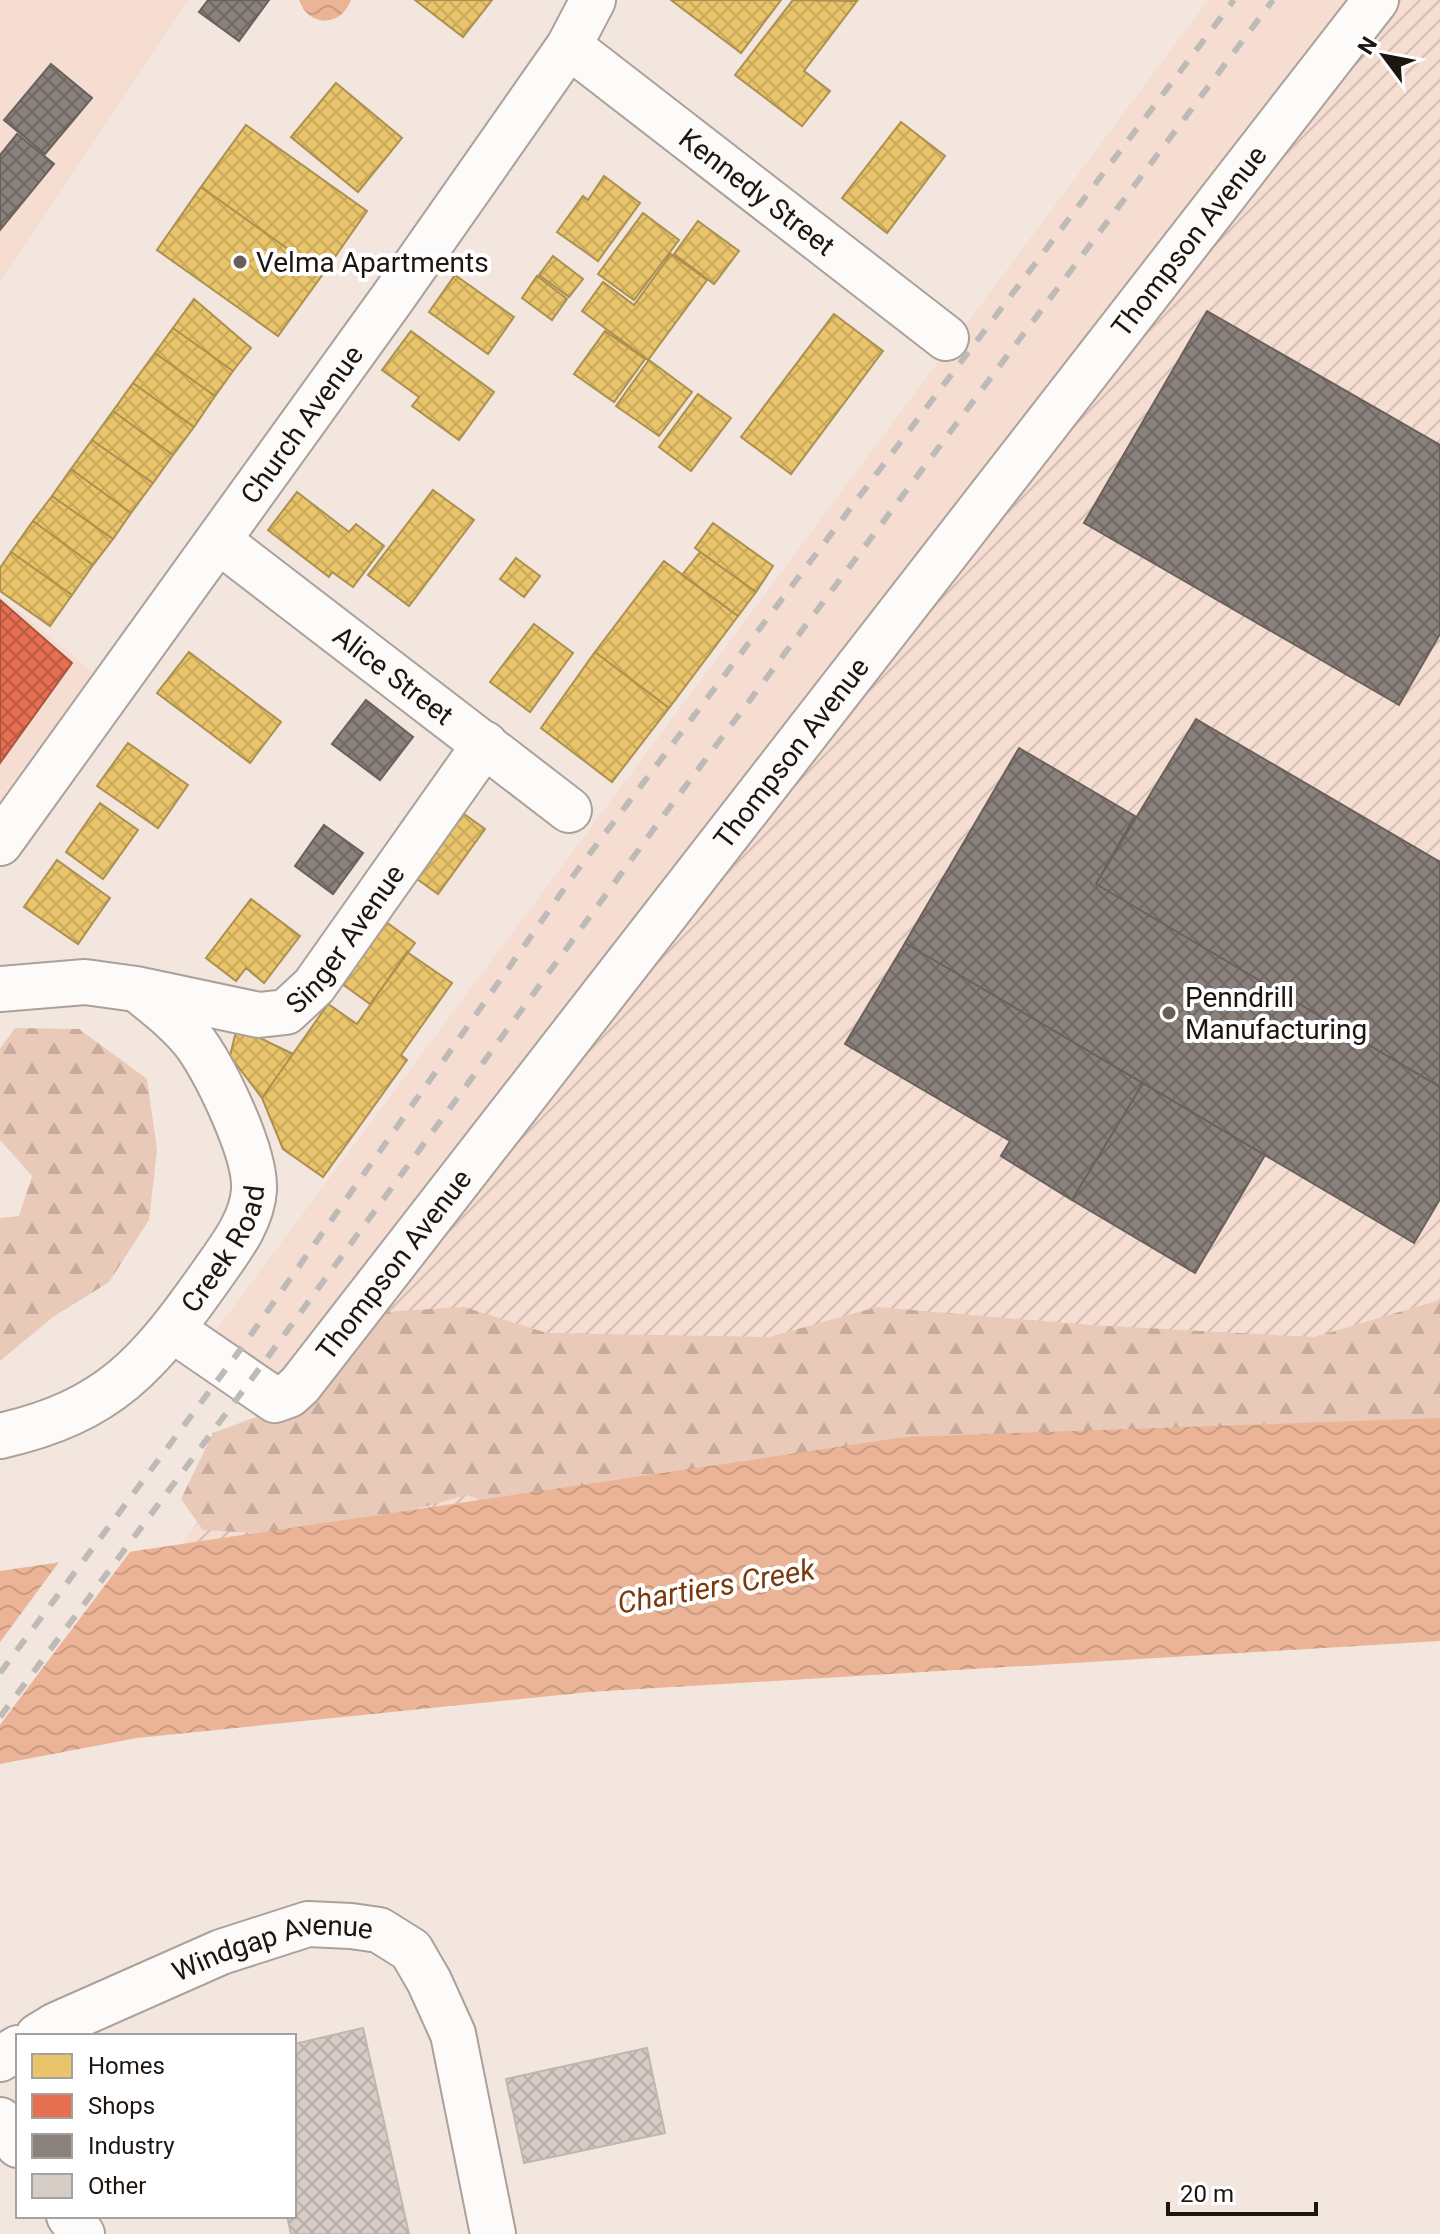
<svg xmlns="http://www.w3.org/2000/svg" width="1440" height="2234" viewBox="0 0 1440 2234" font-family="Roboto,sans-serif">
<defs>
<pattern id="industrial-furrows" width="10" height="10" patternUnits="userSpaceOnUse" patternTransform="scale(2)"><rect width="10" height="10" fill="#f5ded1"/><path d="M-1 1l2-2M0 10L10 0M9 11l2-2" fill="none" stroke="#d2beb2"/></pattern>
<pattern id="forest-firs" width="22" height="20" patternUnits="userSpaceOnUse" patternTransform="scale(2)"><rect width="22" height="20" fill="#e9c9b8"/><path d="M5 1l3.5 6h-7zM16 11l3.5 6h-7z" fill="#c7ac9d"/></pattern>
<pattern id="water-waves" width="16" height="10" patternUnits="userSpaceOnUse" patternTransform="scale(2)"><rect width="16" height="10" fill="#ebb496"/><path d="M0 5q4-4 8 0t8 0" fill="none" stroke="#c99a80"/></pattern>
<pattern id="homes-cross-hatch" width="8" height="8" patternUnits="userSpaceOnUse" patternTransform="scale(2)"><rect width="8" height="8" fill="#e9c46a"/><path d="M0 0l8 8M0 8l8-8" fill="none" stroke="#c7a85b"/></pattern>
<pattern id="shops-cross-hatch" width="8" height="8" patternUnits="userSpaceOnUse" patternTransform="scale(2)"><rect width="8" height="8" fill="#e76f51"/><path d="M0 0l8 8M0 8l8-8" fill="none" stroke="#bb5a42"/></pattern>
<pattern id="industry-cross-hatch" width="8" height="8" patternUnits="userSpaceOnUse" patternTransform="scale(2)"><rect width="8" height="8" fill="#8a817c"/><path d="M0 0l8 8M0 8l8-8" fill="none" stroke="#706864"/></pattern>
<pattern id="building-cross-hatch" width="8" height="8" patternUnits="userSpaceOnUse" patternTransform="scale(2)"><rect width="8" height="8" fill="#d6ccc6"/><path d="M0 0l8 8M0 8l8-8" fill="none" stroke="#b7aea9"/></pattern>
</defs>
<rect width="100%" height="100%" fill="#f3e6de"/>
<path fill="#f5ded1" d="M0,0h188l-188,282z
M1208,0h168l-1076,1385 -99,-35z
M0,595l113,94 -113,154z"/>
<path fill="url(#industrial-furrows)" d="M1376,0h64v1539l-1309,73 169,-227z"/>
<path fill="url(#forest-firs)" d="M15,1028l64,1 68,50 10,71 -8,70 -40,62 -56,35 -53,44v-143l19,-2 13,-40 -32,-36v-91z
M1440,1300v145l-563,5 -140,11 -28,45 -178,11 -64,-22 -91,25 -121,13 -52,-3 -22,-31 32,-66 105,-39 64,-82 82,-5 83,26 222,4 108,-30 213,18 224,12z"/>
<path fill="url(#water-waves)" d="M299,0h52c-10,27 -42,28 -52,0z
M1440,1418v223l-850,51 -453,46 -137,26v-193l905,-134z"/>
<path fill="#f3e6de" d="M133,1548l-107,142 -26,35v-83l62,-84z"/>
<path fill="url(#homes-cross-hatch)" stroke="#ac904f" stroke-width="2" d="M415,0h77l-29,37z
M671,0h110l-40,53z
M793,0l64,1 -53,70 26,20 -28,35 -67,-51z
M336,83l66,55 -44,54 -67,-55z
M901,122l44,34 -58,77 -45,-35z
M246,125l121,86 -44,63 -122,-87z
M604,176l36,27 -42,58 -41,-29 26,-36 5,4z
M201,187l122,87 -45,62 -121,-86z
M643,213l36,27 -45,60 -36,-26z
M698,221l41,30 -25,33 -40,-30z
M671,254l36,26 -59,80 -66,-49 21,-29 31,23z
M553,256l30,23 -14,18 -30,-22z
M455,275l59,42 -26,37 -59,-42z
M537,276l30,23 -15,21 -30,-22z
M194,299l57,49 -18,23 -60,-43z
M834,314l49,37 -92,123 -50,-37z
M173,328l60,43 -18,25 -60,-43z
M411,331l83,61 -35,48 -47,-34 7,-9 -37,-27z
M605,331l40,28 -31,43 -40,-28z
M155,353l60,43 -21,31 -61,-44z
M649,360l43,32 -33,44 -43,-30z
M133,383l61,44 -21,28 -60,-44z
M698,394l33,24 -40,53 -32,-24z
M113,411l60,44 -20,28 -61,-43z
M92,440l61,43 -22,30 -60,-44z
M71,469l60,44 -18,26 -61,-43z
M433,490l41,30 -65,86 -41,-31z
M297,492l52,40 7,-8 28,22 -31,41 -21,-15 -3,5 -61,-47z
M52,496l61,43 -20,26 -60,-44z
M33,521l60,44 -21,30 -61,-43z
M713,523l60,43 -17,26 -61,-44z
M11,552l61,43 -22,31 -50,-35v-23z
M700,552l56,40 -18,24 -56,-41z
M516,558l24,18 -16,21 -24,-18z
M664,561l74,55 -69,92 -74,-56z
M534,624l39,29 -43,59 -40,-30z
M189,652l92,70 -31,41 -93,-70z
M595,652l74,56 -57,74 -71,-54z
M128,743l60,42 -30,43 -61,-42z
M100,803l38,27 -35,49 -37,-27z
M453,806l32,23 -47,65 -32,-23z
M57,860l53,38 -32,46 -54,-37z
M251,899l49,37 -36,47 -18,-15 -10,13 -30,-23z
M375,914l40,29 -45,61 -40,-29z
M407,952l45,31 -51,72 6,5 -84,117 -40,-28 -21,-51 66,-94 29,20z
M237,1027l56,27 -31,44 -32,-42z"/>
<path fill="url(#shops-cross-hatch)" stroke="#aa543e" stroke-width="2" d="M0,600l72,63 -72,100z"/>
<path fill="url(#industry-cross-hatch)" stroke="#69615c" stroke-width="2" d="M208,0h61l-30,41 -40,-29z
M51,64l41,34 -47,56 -41,-34z
M17,134l37,30 -54,66v-75z
M1207,311l233,134v189l-41,71 -315,-182z
M366,700l47,37 -33,43 -48,-36z
M1196,719l244,143v225l-344,-203z
M1019,748l116,68 -39,68 344,203v112l-26,44 -509,-300z
M324,825l39,28 -30,41 -38,-28z
M905,943l238,140 -71,117 -71,-44 9,-15 -165,-97z
M1143,1083l122,72 -70,118 -123,-73z"/>
<path fill="url(#building-cross-hatch)" stroke="#c0b6b0" stroke-width="2" d="M363,2028l46,206h-118l-4,-18h7v-172z
M647,2048l18,85 -141,30 -18,-84z"/>
<g fill="none" stroke-linecap="round" stroke-linejoin="round">
<g stroke="#aba19b" stroke-width="48">
<g id="minor">
<path id="s1" d="M569,46l377,292"/>
<path id="s2" d="M219,541l350,269"/>
<path id="s3" d="M0,843l394,-547 175,-250 24,-46"/>
<path id="s4" d="M0,989l85,-7 51,7 123,26 27,-3 28,-26 171,-242"/>
<path id="s5" d="M173,1330l102,70 14,-5 11,-10 1076,-1385"/>
<path id="s6" d="M0,1436c110,-25 148,-71 211,-160 18,-26 41,-54 43,-86 2,-37 -37,-116 -58,-146 -16,-21 -37,-37 -58,-54"/>
<path id="s7" d="M38,2036l18,-11 165,-73 87,-28 43,2 28,4 32,20 18,31 24,53 40,200"/>
<path d="M0,2059l18,-11"/>
</g>
</g>
<g stroke="#aba19b" stroke-width="48">
<path id="primary" d="M0,2120l18,25
M69,2216l13,18"/>
</g>
<use href="#minor" stroke="#fdfbfa" stroke-width="44"/>
<use href="#primary" stroke="#fdfbfa" stroke-width="44"/>
<path stroke="#bdbab8" stroke-width="6" stroke-dasharray="14 14" stroke-linecap="butt" d="M0,1673l243,-327 333,-474 658,-872
M0,1717l268,-360 396,-542 609,-815"/>
</g>
<g fill="#685e58" stroke="#fff" stroke-width="3">
<circle cx="240" cy="262" r="8"/>
<circle cx="1169" cy="1013" r="8"/>
</g>
<g text-anchor="middle" dominant-baseline="central" stroke-width="8" stroke-linejoin="round" paint-order="stroke">
<g font-size="28" fill="#1d1510" stroke="#fff">
<text stroke="none"><textPath href="#s1" startOffset="238">Kennedy Street</textPath></text>
<text stroke="none"><textPath href="#s5" startOffset="1602">Thompson Avenue</textPath></text>
<text stroke="none"><textPath href="#s3" startOffset="516">Church Avenue</textPath></text>
<text stroke="none"><textPath href="#s2" startOffset="220">Alice Street</textPath></text>
<text stroke="none"><textPath href="#s5" startOffset="954">Thompson Avenue</textPath></text>
<text stroke="none"><textPath href="#s4" startOffset="384">Singer Avenue</textPath></text>
<text stroke="none"><textPath href="#s6" startOffset="304">Creek Road</textPath></text>
<text stroke="none"><textPath href="#s5" startOffset="306">Thompson Avenue</textPath></text>
<text stroke="none"><textPath href="#s7" startOffset="254">Windgap Avenue</textPath></text>
</g>
<g font-size="28" fill="#1d1510" stroke="#fff" text-anchor="start">
<text x="256" y="262">Velma Apartments</text>
<text x="1185" y="997">Penndrill<tspan x="1185" dy="32">Manufacturing</tspan></text>
</g>
<g font-size="30" font-style="italic" fill="#7b3a0d" stroke="#fff">
<text transform="translate(716 1586) rotate(-10)">Chartiers Creek</text>
</g>
</g>
<rect x="16" y="2034" width="280" height="184" fill="#ffffff" stroke="#a5a19f" stroke-width="2"/>
<rect x="32" y="2054" width="40" height="24" fill="#e9c46a" stroke="#a5a19f" stroke-width="2"/>
<text x="88" y="2074" font-size="24" fill="#1d1510">Homes</text>
<rect x="32" y="2094" width="40" height="24" fill="#e76f51" stroke="#a5a19f" stroke-width="2"/>
<text x="88" y="2114" font-size="24" fill="#1d1510">Shops</text>
<rect x="32" y="2134" width="40" height="24" fill="#8a817c" stroke="#a5a19f" stroke-width="2"/>
<text x="88" y="2154" font-size="24" fill="#1d1510">Industry</text>
<rect x="32" y="2174" width="40" height="24" fill="#d6ccc6" stroke="#a5a19f" stroke-width="2"/>
<text x="88" y="2194" font-size="24" fill="#1d1510">Other</text>
<g transform="translate(1384 56) rotate(302)" stroke="#ffffff" stroke-width="6" paint-order="stroke">
<path d="M0-6L14 30L0 20L-14 30Z" fill="#1d1510"/>
<text y="-12" font-size="22" font-weight="bold" text-anchor="middle" fill="#1d1510">N</text>
</g>
<path d="M1168 2202v12h148v-12" fill="none" stroke="#1d1510" stroke-width="4"/>
<text x="1180" y="2202" font-size="24" fill="#1d1510" stroke="#ffffff" stroke-width="6" paint-order="stroke">20 m</text>
</svg>
